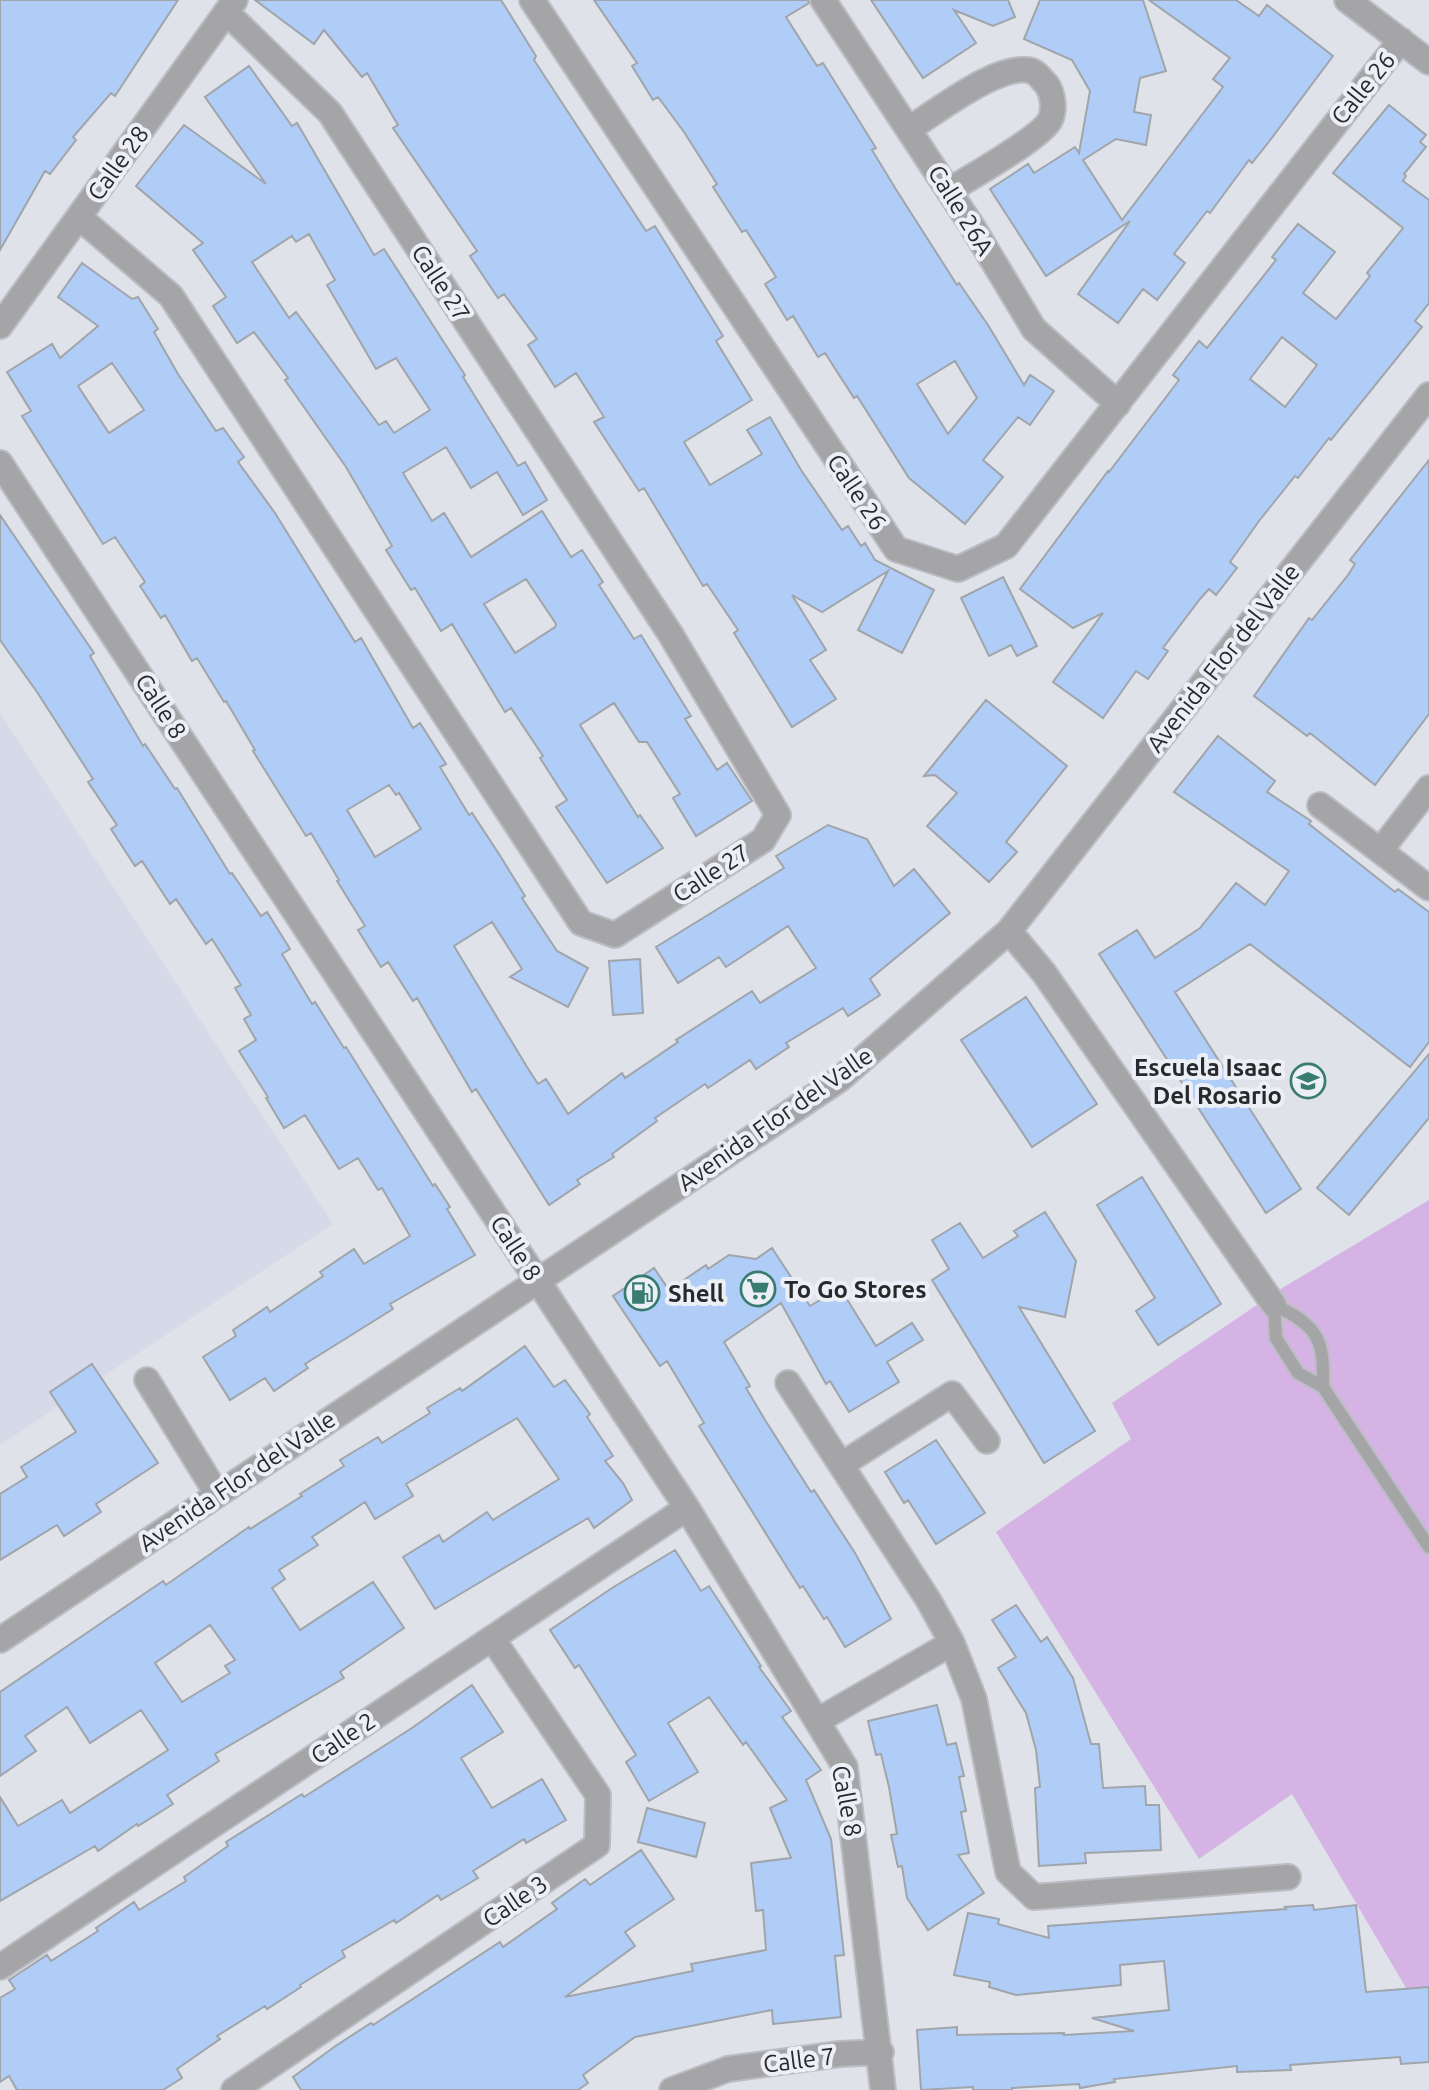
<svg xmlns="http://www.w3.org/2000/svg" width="1429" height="2090" viewBox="0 0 1429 2090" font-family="Ubuntu,sans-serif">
<rect width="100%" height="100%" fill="#e0e2e9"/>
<path fill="#d6d9e8" d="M0,713l333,511 -333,221z"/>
<path fill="#d5b3e4" d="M1429,1200v787l-23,1 -114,-194 -93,65 -203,-327 135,-93 -19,-36 167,-113z"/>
<path fill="#b0cdf7" stroke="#a0a5ab" stroke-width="2" fill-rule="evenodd" d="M0,0h178l-63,96 -4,-3 -38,44 3,3 -26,34 -5,-3 -45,79z
M255,0h246l35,56 -2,4 112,171 9,-5 68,110 -7,5 36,59 -68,42 26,43 52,-31 -15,-24 23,-13 31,53 41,60 6,-4 13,20 4,-3 10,17 59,30 -32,63 -44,-23 30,-59 -66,41 -30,-17 34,55 -16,10 26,39 -44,28 -58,-94 4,-3 -31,-46 -4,2 -59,-98 -5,3 -45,-69 10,-5 -28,-44 -21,14 -27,-42 9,-6 -33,-45 -6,4 -28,-42 7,-5 -84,-123 5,-3 -31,-52 -5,4 -38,-47 -10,14z
M594,0h214l1,3 -23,14 31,49 6,-3 53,85 -4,2 25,41 60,94 2,-2 29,42 36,60 6,-10 24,16 -24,34 -12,-8 -35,43 20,17 -38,47 -56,-46 -52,-82 -3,2 -29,-45 -7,4 -25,-41 -6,4 -22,-36 11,-7 -30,-47 -4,2 -29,-45 4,-3 -33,-52 -26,-35 -5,3 -21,-34 5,-3zM955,361l22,37 -29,36 -31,-50z
M871,0h137l7,17 -22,9 -39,-16 22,33 -53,35z
M1040,0h103l23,71 -26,7 -6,34 17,3 -5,30 -30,-6 -33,21 39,60 101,-133 -10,-8 17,-21 -81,-58h87l23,16 8,-11 66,51 -65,87 -16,20 -3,-3 -39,53 -3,-2 -33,43 11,9 -28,37 -14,-11 -25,34 -40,-29 52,-73 -84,55 -56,-87 38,-25 6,9 41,-26 4,6 11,-62 -18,-31 -48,-21z
M249,66l43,60 5,-3 77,132 10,-6 81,126 -2,2 55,89 7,-4 22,38 -24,15 -26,-43 -26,16 -25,-41 -43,26 29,48 12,-8 27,44 71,-46 29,46 11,-7 21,32 -4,3 35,54 7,-4 50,81 -6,3 32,51 10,-7 25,38 -56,35 -23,-38 7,-4 -33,-52h-8l-25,-39 -34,22 58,92 2,-2 23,33 -56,35 -51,-76 11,-7 -27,-42 3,-2 -32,-48 -6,4 -53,-88 -11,7 -26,-43 -4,2 -25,-40 6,-4 -46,-79 -61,-87 3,-2 -34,-46 -17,11 -24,-37 13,-9 -33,-47 10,-7 -67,-57 48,-61 82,59 -61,-87zM309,234l26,46 -8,5 49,84 20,-11 34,52 -36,23 -8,-12 -7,4 -83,-113 -7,6 -37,-56 40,-26 4,6zM526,579l30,45 -1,3 -40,26 -31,-49z
M1389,105l37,30 -6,7 6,5 -22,27 2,2 -3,5 26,19v103l-14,18 7,6 -91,113 -2,-2 -31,40 -3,-2 -36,45 -29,41 7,6 -21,27 -7,-6 -9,10 -37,49 5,3 -20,28 -12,-8 -33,47 -50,-36 50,-69 -30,15 -53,-39 88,-118 1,1 70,-92 -6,-5 26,-34 8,7 69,-88 -4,-3 26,-33 37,28 -32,41 33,26 34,-43 -3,-3 36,-45 -70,-55zM1282,337l35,28 -32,42 -35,-28z
M82,263l50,36 6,-2 20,32 -4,3 24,42 38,57 7,-3 21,29 -6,5 37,51 80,129 6,-4 52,90 7,-5 26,41 -6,3 29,48 3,-2 27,41 26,42 -3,2 35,53 31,17 -20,39 -58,-30 12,-8 -30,-47 -38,24 73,121 11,17 8,-5 22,35 54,-41 3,5 53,-36 -2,-2 76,-49 8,12 56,-35 -28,-42 -62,41 -7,-10 -41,26 -22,-36 128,-79 -8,-12 52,-31 39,14 27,47 20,-17 36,44 -80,66 10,16 -32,21 -5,-8 -57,35 3,4 -33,22 -6,-9 -42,28 -3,-4 -50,34 2,3 -45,33 2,3 -37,23 3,4 -31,21 -73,-116 -4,3 -55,-94 -4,3 -25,-39 -7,5 -23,-37 7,-4 -28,-45 2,-1 -28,-47 -5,3 -53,-85 2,-1 -29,-49 -2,1 -27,-44 -5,3 -27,-46 -4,3 -21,-32 5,-4 -30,-45 -12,7 -81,-128 9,-5 -24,-39 45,-28 8,14 38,-32 -40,-29zM112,363l32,47 -35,23 -31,-47zM389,785l7,10 3,-2 22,36 -46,28 -28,-47z
M1429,460v254l-54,71 -65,-52 -3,3 -53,-40 55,-78 3,2 36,-45 7,-11 -5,-4z
M0,515l94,138 -4,3 53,90 2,-2 30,45 2,-1 53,86 2,-1 29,43 6,-4 23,37 -8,5 30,50 3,-2 29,46 2,-1 87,139 2,-2 15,23 -3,2 28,46 -85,49 3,5 -88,55 3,4 -34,23 -9,-13 -35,22 -27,-43 33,-21 -3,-6 34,-23 3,5 53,-36 -3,-4 34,-23 10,15 46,-28 -28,-48 -4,2 -20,-32 -19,11 -34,-54 -21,13 -18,-30 2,-1 -29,-46 17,-11 -12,-21 7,-4 -16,-27 6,-3 -29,-46 -6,5 -30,-45 -6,5 -28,-43 -7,5 -24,-37 6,-4 -29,-43 5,-3 -56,-87 -37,-52z
M1003,577l34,69 -20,10 -6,-11 -22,11 -28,-58z
M986,700l81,66 -61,76 11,10 -28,30 -62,-56 30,-33 -22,-18 -11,1z
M1218,736l57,45 -8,11 44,29 -2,3 86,68 3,-3 31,23v130l-19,25 -160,-123 -75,48 126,197 -35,24 -167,-259 38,-24 18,28 45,-30 36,-45 29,22 24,-34 -115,-79z
M640,959l3,54 -30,2 -4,-54z
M1026,997l71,107 -65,43 -71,-107z
M1429,1054v64l-80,97 -32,-27z
M1142,1177l79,127 -63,41 -22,-34 19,-13 -58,-93z
M1045,1212l31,49 -11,56 -46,-10 76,124 -51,32 -112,-183 17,-11 -17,-29 28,-17 23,35 35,-22 -4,-5z
M772,1248l38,58 30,-18 36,58 36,-23 11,17 -36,22 12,20 -50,30 -19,-31 -4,3 -45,-81 -57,39 26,44 -4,2 19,32 46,72 3,-2 41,63 36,66 -46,28 -18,-30 -3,2 -21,-33 -3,2 -17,-27 -84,-135 5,-3 -37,-62 -7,5 -47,-70 41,-28 15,22 37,-25 2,4 21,-14 27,4z
M525,1346l29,41 11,-7 25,34 -3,3 26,39 -8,5 18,22 9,17 -38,28 -6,-10 -153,91 -32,-52 36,-22 4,7 44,-30 6,8 66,-41 -42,-61 -111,66 7,12 -38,23 -10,-17 -53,35 6,8 -39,25 6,9 -13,9 28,42 73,-48 31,46 -64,44 4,6 -129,76 4,7 -52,34 6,9 -35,22 -1,-2 -39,27 -3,-5 -95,55v-104l18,29 44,-26 8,13 98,-63 -27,-40 -51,33 -23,-36 -42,29 11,15 -36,25v-84l163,-111 3,4 83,-58 1,2 52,-33 -2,-2 44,-28 -4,-6 38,-23 4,6 48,-30 -3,-5 33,-20 2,3zM210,1625l25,35 -10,6 5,7 -48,29 -27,-39z
M92,1364l66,99 -62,41 5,8 -37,24 -7,-11 -57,35v-66l27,-17 -6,-10 55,-35 -26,-40z
M936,1440l49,73 -49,31 -28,-44 -4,3 -19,-31z
M675,1550l26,41 8,-5 52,80 -2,1 32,44 -9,6 39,53 -15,10 25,59 13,116 -9,1 6,61 -68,7 -1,-14 -137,27 -52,38 5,8 -10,7h-277l-8,-13 44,-32 34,-22 2,2 127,-83 3,5 54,-38 -5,-6 33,-24 5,6 51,-35 33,49 -49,33 10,14 -70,51 128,-26 -2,-7 75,-14 -3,-40 -7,1 -5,-48 40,-5 -21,-50 17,-8 -41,-58 -3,3 -34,-48 -41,26 30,49 -49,29 -23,-39 10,-7 -57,-90 -4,3 -25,-38 62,-42z
M1016,1605l25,37 6,-5 26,41 18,66h8l4,44 42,-2 1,19h13l2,45 -76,3 1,10 -47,3 -4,-78 5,-1 -4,-37 -10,-37 -28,-45 18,-11 -24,-37z
M472,1685l31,47 -42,26 31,50 50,-29 24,41 -40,23 -2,-4 -51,32 5,7 -37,22 -3,-5 -42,28 -2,-3 -52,31 3,6 -45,28 1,2 -34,22 -2,-3 -48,30 3,3 -43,30 5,9 -19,12h-146l-8,-14 -9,6v-84l15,-9 -6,-9 38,-25 4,6 47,-30 -2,-3 38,-26 5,8 47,-29 -2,-4 44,-31 -2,-4 76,-48 2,3 108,-69z
M937,1705l10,40 9,-2 8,33 -5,1 7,34 -5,1 8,41 -11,2 26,38 -56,37 -21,-32 -5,-32 -4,1 -7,-32 6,-1 -8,-47 -8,-33 -5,1 -8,-34z
M647,1808l58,15 -9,34 -58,-15z
M1313,1905l1,5 42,-5 10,87 63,-5v75l-28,2 -1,-7 -110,8 1,5 -54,2v-6l-123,13 1,3 -35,6 -1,-4 -67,4v2h-39v-3l-52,3 -4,-60 40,-3v8l107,-2v2l70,-4 -42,-13 77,-8 -5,-49 -44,4 1,20 -105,10 -27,-8 1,-5 -36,-7 14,-62 31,6 -1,5 51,14 -1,-12 238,-17 -1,-2z"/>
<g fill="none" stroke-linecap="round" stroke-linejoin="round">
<g stroke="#bbbdc3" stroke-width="16">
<path id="lane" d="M1323,1387c1,-47 -4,-61 -49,-82l2,33 22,35 25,14 106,160"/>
</g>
<g stroke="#bbbdc3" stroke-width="28">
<path id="street" d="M532,0l364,549 62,20 48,-23 395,-506
M823,0l149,226 62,103 84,75
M1347,0l82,62
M909,129c26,-16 95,-71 125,-57 4,2 10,10 13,13 6,9 8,25 3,35 -9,18 -80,57 -101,71
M79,217l92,79 410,627 34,12 148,-95 15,-25 -107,-180 -341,-522 -104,-101
M0,326l235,-326
M0,463l687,1045 158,259 38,323
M1320,805l109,83
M1380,851l49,-63
M1009,931l35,42 230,332
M147,1380l70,114
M788,1383l141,218 23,42 22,56 34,173 26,25 254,-20
M841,1465l111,-71 35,47
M0,1640l840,-561 169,-148 420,-536
M817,1721l135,-78
M0,1967l687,-459
M234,2090l363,-245 1,-50 -106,-157
M672,2090l56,-21 112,-15 41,-2"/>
</g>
<use href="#lane" stroke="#a5a5a8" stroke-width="12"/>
<use href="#street" stroke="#a5a5a8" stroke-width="24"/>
</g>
<defs>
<g id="school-ring" transform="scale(1.8)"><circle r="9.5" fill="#edeff6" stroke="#387c70" stroke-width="1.5"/><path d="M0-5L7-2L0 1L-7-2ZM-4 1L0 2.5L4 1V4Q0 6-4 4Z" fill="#387c70"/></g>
<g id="supermarket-ring" transform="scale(1.8)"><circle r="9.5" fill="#edeff6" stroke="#387c70" stroke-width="1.5"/><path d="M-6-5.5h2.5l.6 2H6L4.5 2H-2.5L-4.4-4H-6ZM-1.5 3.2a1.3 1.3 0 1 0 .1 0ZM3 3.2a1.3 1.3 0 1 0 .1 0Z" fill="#387c70"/></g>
<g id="fuel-ring" transform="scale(1.8)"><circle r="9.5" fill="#edeff6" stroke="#387c70" stroke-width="1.5"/><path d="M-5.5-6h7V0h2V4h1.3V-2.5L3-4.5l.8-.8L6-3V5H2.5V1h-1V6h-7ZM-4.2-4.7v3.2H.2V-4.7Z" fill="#387c70"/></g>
</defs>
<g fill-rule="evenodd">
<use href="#school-ring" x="1308" y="1081"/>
<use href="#supermarket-ring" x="758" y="1289"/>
<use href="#fuel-ring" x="642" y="1293"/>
</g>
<g text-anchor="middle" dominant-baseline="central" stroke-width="8" stroke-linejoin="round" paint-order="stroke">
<g font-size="24" fill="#28292b" stroke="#edeff6">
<text transform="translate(1363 88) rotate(-51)">Calle 26</text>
<text transform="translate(118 163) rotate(-54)">Calle 28</text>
<text transform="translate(961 210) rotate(58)">Calle 26A</text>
<text transform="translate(441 283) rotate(57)">Calle 27</text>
<text transform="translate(857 492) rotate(56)">Calle 26</text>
<text transform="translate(1223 658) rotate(-52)">Avenida Flor del Valle</text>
<text transform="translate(161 706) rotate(57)">Calle 8</text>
<text transform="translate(711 873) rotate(-33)">Calle 27</text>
<text transform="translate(775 1119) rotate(-35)">Avenida Flor del Valle</text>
<text transform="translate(516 1248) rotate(57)">Calle 8</text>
<text transform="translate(237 1481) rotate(-34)">Avenida Flor del Valle</text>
<text transform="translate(343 1738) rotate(-34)">Calle 2</text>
<text transform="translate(847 1801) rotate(79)">Calle 8</text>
<text transform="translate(515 1901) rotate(-34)">Calle 3</text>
<text transform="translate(799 2060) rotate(-7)">Calle 7</text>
</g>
<g font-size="24" font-weight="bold" fill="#28292b" stroke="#edeff6" text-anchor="start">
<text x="1282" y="1067" text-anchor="end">Escuela Isaac<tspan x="1282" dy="28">Del Rosario</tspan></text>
<text x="784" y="1289">To Go Stores</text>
<text x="668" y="1293">Shell</text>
</g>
</g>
</svg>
